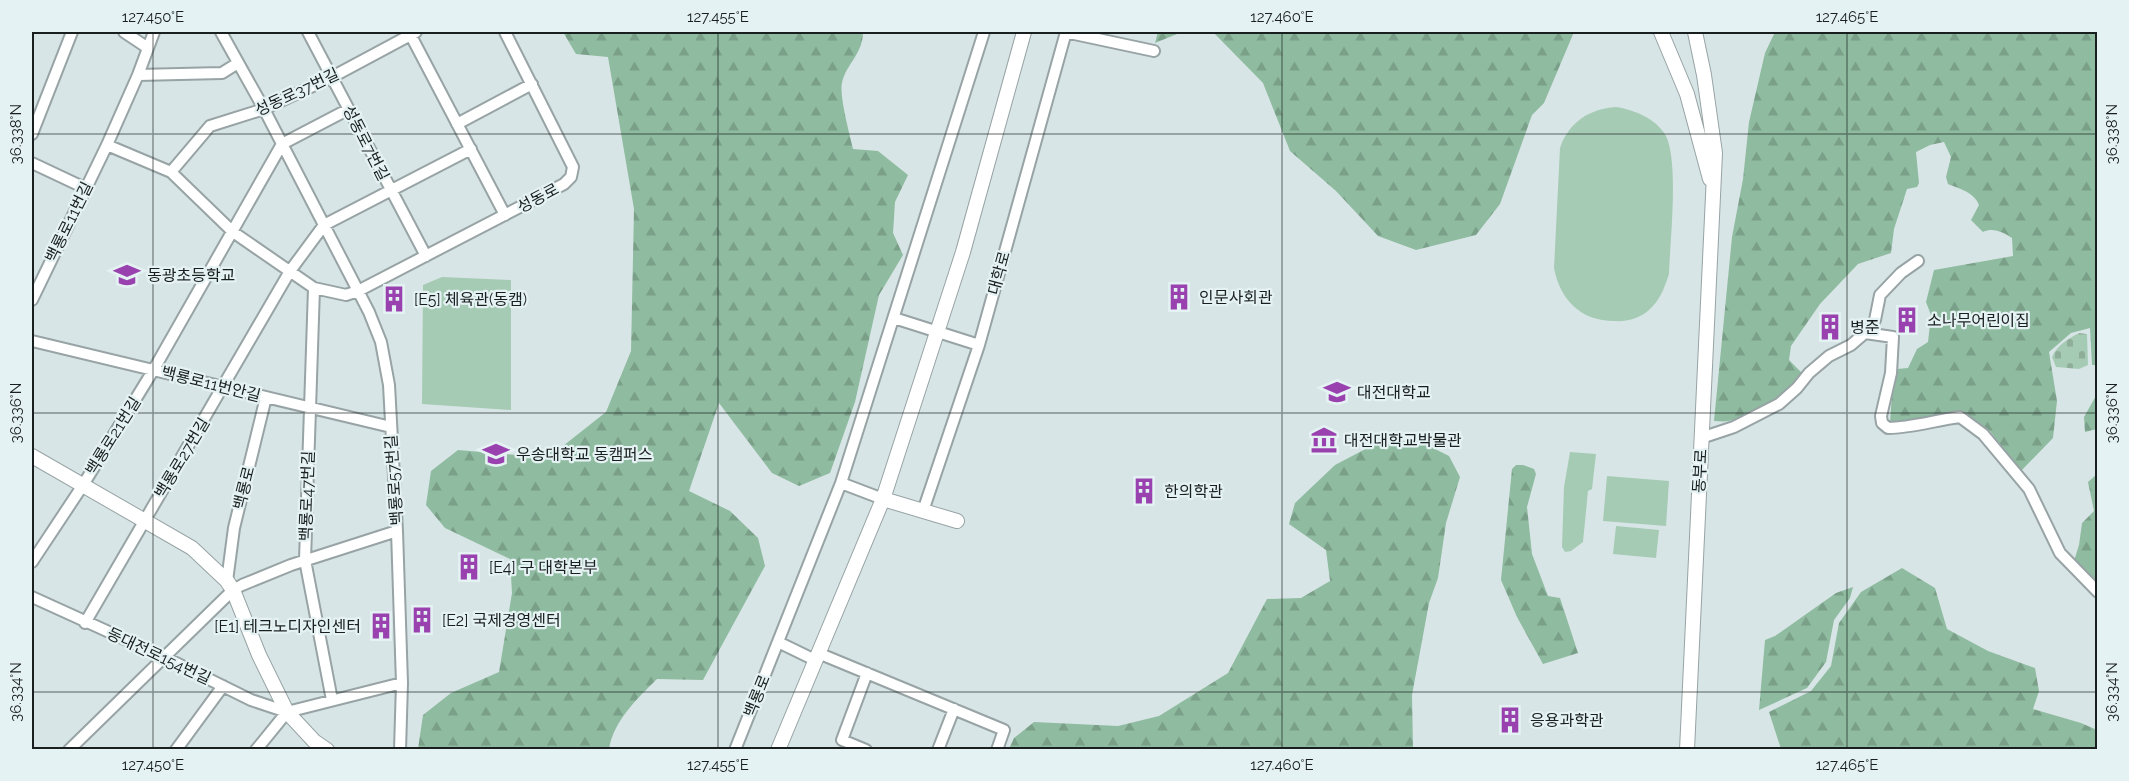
<svg xmlns="http://www.w3.org/2000/svg" width="2129" height="781" viewBox="0 0 2129 781" font-family="Raleway,'Noto Sans KR',sans-serif">
<defs>
<pattern id="forest-firs" width="22" height="20" patternUnits="userSpaceOnUse" patternTransform="scale(1.5)"><rect width="22" height="20" fill="#8fbba0"/><path d="M5 1l3.5 6h-7zM16 11l3.5 6h-7z" fill="#7ba089"/></pattern>
<pattern id="cemetery-stones" width="16" height="16" patternUnits="userSpaceOnUse" patternTransform="scale(1.5)"><rect width="16" height="16" fill="#a6cbb4"/><path d="M2 7V4a2 2 0 0 1 4 0v3zM10 15v-3a2 2 0 0 1 4 0v3z" fill="#8eae9a"/></pattern>
</defs>
<rect width="100%" height="100%" fill="#d8e5e6"/>
<path fill="#a6cbb4" d="M1616,107c18,3 40,11 50,29 13,27 4,105 3,138 -4,12 -8,24 -17,33 -10,11 -24,15 -38,14 -33,0 -54,-21 -60,-53l6,-120c9,-26 29,-39 56,-41z
M442,277l69,3v130l-89,-6 1,-119z
M1570,452l26,2 -4,35 -4,2 -5,51 -12,9 -6,1 -3,-5 2,-60z
M1607,476l62,5 -3,45 -63,-5z
M1616,526l43,4 -3,28 -43,-4z"/>
<path fill="url(#forest-firs)" d="M563,32h300c0,22 -17,32 -21,51 -3,13 8,52 11,66l25,2 30,24 -13,27 -2,31 10,22 -24,40 -24,107 -25,71 -31,13 -27,-13 -53,-70 -30,88 41,20 28,27 7,28 -62,114 -46,-1c-20,20 -43,41 -48,70h-191l5,-34 28,-22 48,-21 13,-79 -2,-34 -65,-31 -19,-23 5,-34 27,-21 81,7 24,-11 43,-34 25,-61 3,-142 -26,-152 -32,-3z
M1158,32h24l-27,11z
M1213,32h361l-30,71 -12,12 -32,89 -24,31 -60,15 -38,-14 -42,-45 -46,-40 -27,-68z
M1775,32h322v333h-5l-2,-37 -19,5 -22,19 8,49 -4,37 -33,34 -30,-41 -27,-18 -73,10 2,-30 5,-24 11,-1 9,-19 11,-7 3,-27 -5,-13 8,-32 79,-14 -1,-18c-9,-6 -19,-11 -29,-6l-12,-12 8,-15c-5,-13 -19,-16 -31,-21l-2,-7 5,-20 -7,-15 -14,3 -14,7 3,31 -2,4 -10,2 -13,40 -3,24 -33,11 -38,40 -29,42 -2,14 13,13c-11,18 -53,45 -74,48 -4,1 -9,0 -14,0l18,-184 11,-58 6,-57 16,-69z
M2097,394v35l-12,3 -1,-15z
M1417,440l32,16 11,21 -14,46 -8,55 -9,25 -17,92 1,54h-404l5,-11 20,-16 84,4 41,-10 69,-43 39,-74 34,-1 29,-17 -4,-31 -37,-26 6,-21 40,-38 40,-21z
M1516,465h7l11,4 2,5 -9,33 5,47 16,42 12,2 18,55 -35,11 -26,-47 -16,-37 11,-111z
M2097,474v113l-23,-26 5,-16 3,-22 12,-12 -6,-29z
M1902,568l33,20 12,41 41,22 47,17 4,23 -6,18 48,14 16,7v19h-316l-12,-37 42,-21 20,-25 8,-43 22,-31z
M1853,587l-3,11 -16,22 -8,42 -19,26 -48,22 6,-70 10,-4 61,-43z"/>
<path fill="url(#cemetery-stones)" d="M2079,333l8,1 1,31 -9,4 -23,-2 -4,-10c5,-12 16,-18 27,-24z"/>
<g fill="none" stroke-linecap="round" stroke-linejoin="round">
<g stroke="#97a3a4" stroke-width="14">
<path id="street" d="M124,32l24,16
M221,32l43,77 105,203 12,30 8,43 8,146 5,152 -2,67
M308,32l118,224
M409,32l96,183
M1065,32l89,19
M138,75l84,-2 16,-10
M457,124l75,-40
M32,134l40,-102
M107,145l64,27 62,60 81,56 32,7 12,-4 206,-107 7,-7 2,-10 -68,-135
M32,163l53,25
M171,172l39,-46 54,-17 68,-32 84,-45
M314,288l-9,272 27,140
M32,300l75,-155 31,-70 16,-43
M894,318l85,27
M1865,333l28,4 -2,36 -10,43 1,7 6,5c23,0 48,-8 72,-11l23,17 46,55 31,64 38,39
M32,341l359,86
M1701,438l33,-11 45,-23 18,-16 12,-15 20,-17 22,-11 14,-12 10,-13 5,-25 21,-22 17,-12
M841,483l42,16
M923,511l56,-166 87,-313
M32,562l51,-77 71,-116 128,-225 67,-35
M227,581l7,-53 32,-131
M32,597l132,60 87,43 36,12
M85,623l205,-352 34,-46 147,-76
M778,642l37,18
M818,653l186,77 -7,20
M287,712l115,-29
M69,750l164,-160 9,-5 49,-20 106,-34
M176,750l47,-64
M256,750l31,-38
M735,750l106,-267 143,-451
M866,750l-24,-10 25,-67
M938,750l16,-41"/>
</g>
<g stroke="#97a3a4" stroke-width="16">
<path id="secondary" d="M1661,32l26,62 23,85
M32,456l160,92 35,33 6,9 26,65 28,57 27,29 13,9
M883,499l74,22
M778,750l105,-251 80,-247 61,-220
M1687,750l28,-597 -11,-78 -9,-43"/>
</g>
<use href="#street" stroke="#fff" stroke-width="10"/>
<use href="#secondary" stroke="#fff" stroke-width="14"/>
</g>
<path fill="none" stroke="#191e1e" stroke-width="1.5" stroke-opacity="0.45" d="M153,32v718M718,32v718M1282,32v718M1847,32v718M32,134h2066M32,413h2066M32,692h2066"/>
<defs>
<g id="school-bare" transform="scale(2.07)"><path d="M0-5L7-2L0 1L-7-2ZM-4 1L0 2.5L4 1V4Q0 6-4 4Z" fill="#9942af" stroke="#e5f2f3" stroke-width="2.5" paint-order="stroke"/></g>
<g id="building-bare" transform="scale(2.07)"><path d="M-4-6H4V6H1V3H-1V6H-4ZM-2.5-4.3h1.7v1.8h-1.7ZM.8-4.3h1.7v1.8H.8ZM-2.5-1h1.7V.8h-1.7ZM.8-1h1.7V.8H.8Z" fill="#9942af" stroke="#e5f2f3" stroke-width="2.5" paint-order="stroke"/></g>
<g id="university-bare" transform="scale(2.07)"><path d="M0-5L7-2L0 1L-7-2ZM-4 1L0 2.5L4 1V4Q0 6-4 4Z" fill="#9942af" stroke="#e5f2f3" stroke-width="2.5" paint-order="stroke"/></g>
<g id="museum-bare" transform="scale(2.07)"><path d="M0-6L6-3V-2H-6V-3ZM-5-1h2V3h-2ZM-1-1h2V3h-2ZM3-1h2V3H3ZM-6 4H6V6H-6Z" fill="#9942af" stroke="#e5f2f3" stroke-width="2.5" paint-order="stroke"/></g>
</defs>
<g fill-rule="evenodd">
<use href="#school-bare" x="127" y="275"/>
<use href="#building-bare" x="1179" y="297"/>
<use href="#building-bare" x="394" y="299"/>
<use href="#building-bare" x="1907" y="320"/>
<use href="#building-bare" x="1830" y="327"/>
<use href="#university-bare" x="1337" y="392"/>
<use href="#museum-bare" x="1324" y="440"/>
<use href="#university-bare" x="496" y="454"/>
<use href="#building-bare" x="1144" y="491"/>
<use href="#building-bare" x="469" y="567"/>
<use href="#building-bare" x="422" y="620"/>
<use href="#building-bare" x="381" y="626"/>
<use href="#building-bare" x="1510" y="720"/>
</g>
<g text-anchor="middle" dominant-baseline="central" stroke-width="4.5" stroke-linejoin="round" paint-order="stroke">
<g font-size="16" fill="#191e1e" stroke="#e5f2f3">
<text transform="translate(297 92) rotate(-25)">성동로37번길</text>
<text transform="translate(366 143) rotate(63)">성동로7번길</text>
<text transform="translate(538 198) rotate(-28)">성동로</text>
<text transform="translate(69 222) rotate(-64)">백룡로11번길</text>
<text transform="translate(999 273) rotate(-75)">대학로</text>
<text transform="translate(211 384) rotate(14)">백룡로11번안길</text>
<text transform="translate(113 436) rotate(-58)">백룡로21번길</text>
<text transform="translate(182 458) rotate(-59)">백룡로27번길</text>
<text transform="translate(1700 471) rotate(-87)">동부로</text>
<text transform="translate(394 480) rotate(-94)">백룡로57번길</text>
<text transform="translate(244 488) rotate(-76)">백룡로</text>
<text transform="translate(307 496) rotate(-88)">백룡로47번길</text>
<text transform="translate(159 656) rotate(25)">동대전로154번길</text>
<text transform="translate(757 696) rotate(-68)">백룡로</text>
</g>
<g font-size="16" fill="#191e1e" stroke="#e5f2f3" text-anchor="start">
<text x="147" y="275">동광초등학교</text>
<text x="1199" y="297">인문사회관</text>
<text x="414" y="299">[E5] 체육관(동캠)</text>
<text x="1927" y="320">소나무어린이집</text>
<text x="1850" y="327">병준</text>
<text x="1357" y="392">대전대학교</text>
<text x="1344" y="440">대전대학교박물관</text>
<text x="516" y="454">우송대학교 동캠퍼스</text>
<text x="1164" y="491">한의학관</text>
<text x="489" y="567">[E4] 구 대학본부</text>
<text x="442" y="620">[E2] 국제경영센터</text>
<text x="361" y="626" text-anchor="end">[E1] 테크노디자인센터</text>
<text x="1530" y="720">응용과학관</text>
</g>
</g>
<rect width="2129" height="781" fill="none" stroke="#e5f2f3" stroke-width="66"/>
<rect x="33" y="33" width="2063" height="715" fill="none" stroke="#191e1e" stroke-width="2"/>
<g font-size="15" text-anchor="middle" fill="#191e1e">
<text x="153" y="22">127.450°E</text>
<text x="718" y="22">127.455°E</text>
<text x="1282" y="22">127.460°E</text>
<text x="1847" y="22">127.465°E</text>
<text transform="translate(16 134) rotate(-90)" y="5">36.338°N</text>
<text transform="translate(2112 134) rotate(-90)" y="5">36.338°N</text>
<text transform="translate(16 413) rotate(-90)" y="5">36.336°N</text>
<text transform="translate(2112 413) rotate(-90)" y="5">36.336°N</text>
<text transform="translate(16 692) rotate(-90)" y="5">36.334°N</text>
<text transform="translate(2112 692) rotate(-90)" y="5">36.334°N</text>
<text x="153" y="770">127.450°E</text>
<text x="718" y="770">127.455°E</text>
<text x="1282" y="770">127.460°E</text>
<text x="1847" y="770">127.465°E</text>
</g>
</svg>
